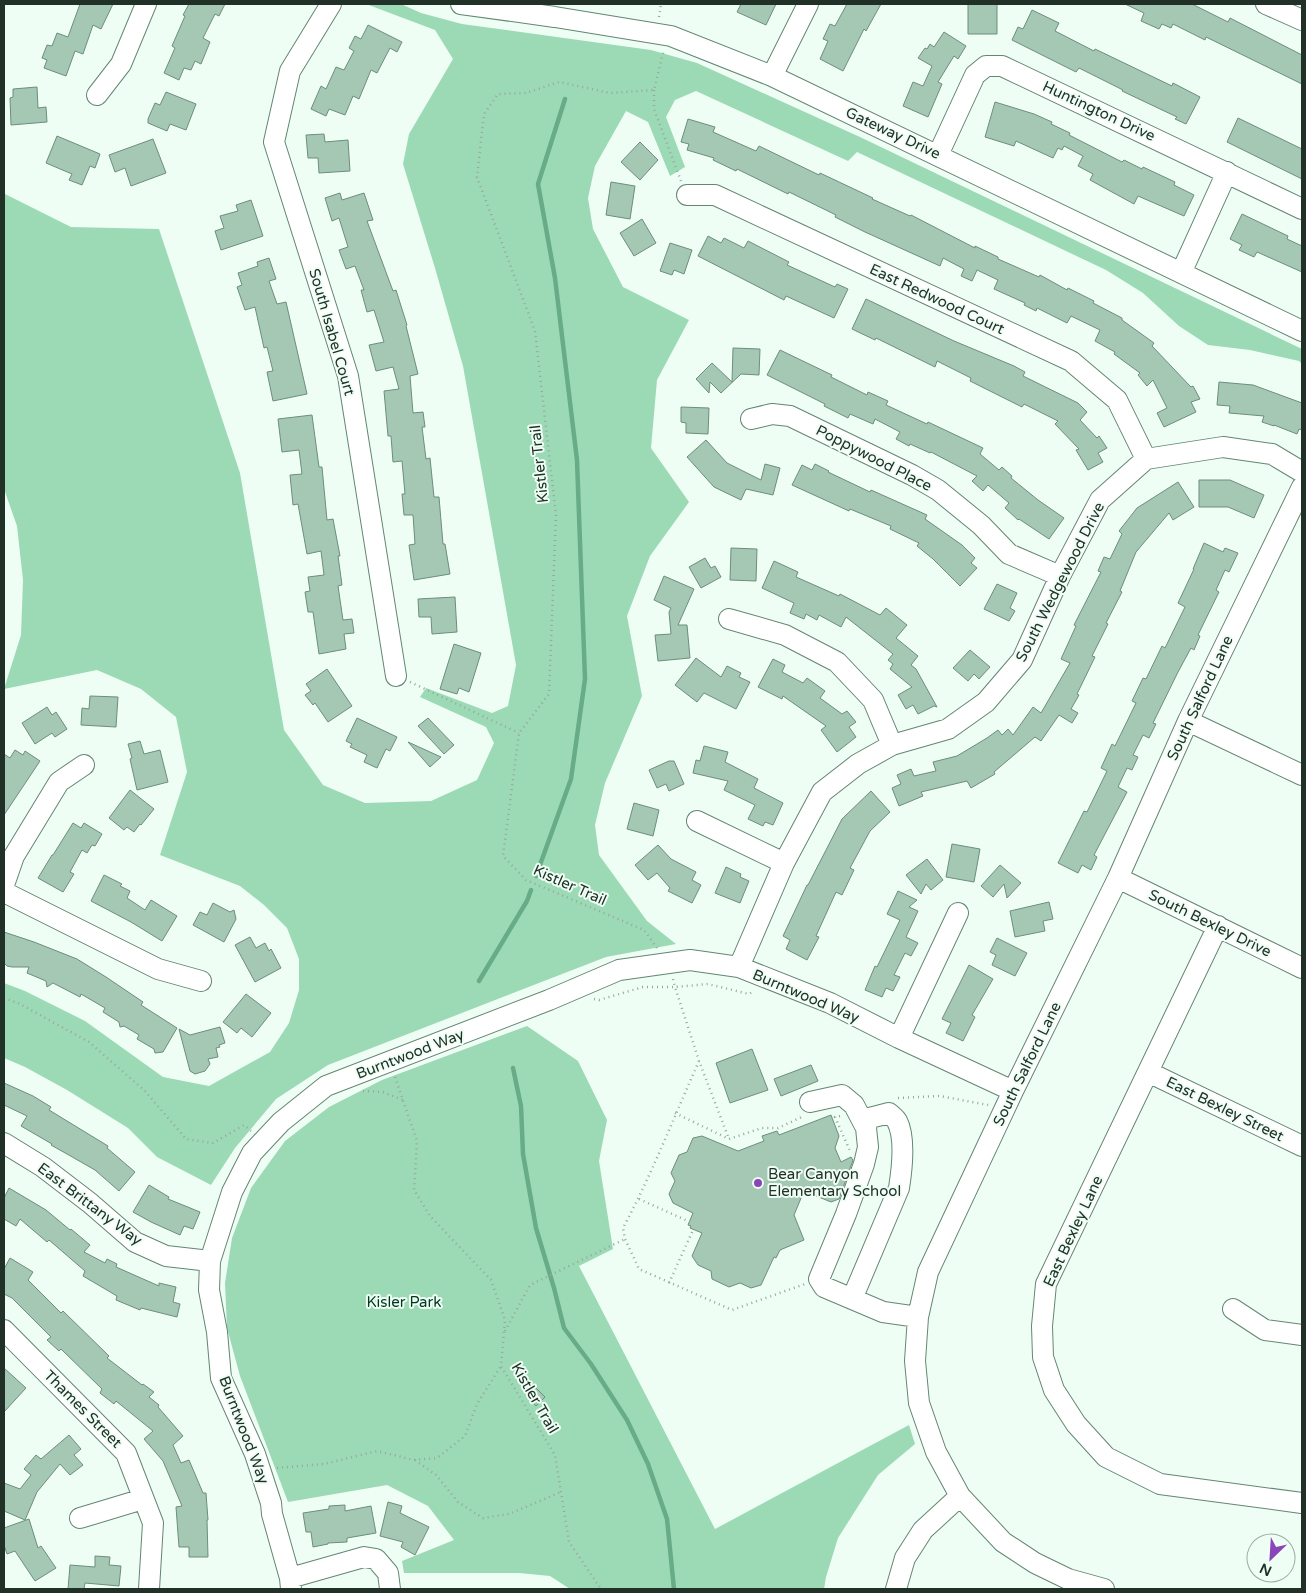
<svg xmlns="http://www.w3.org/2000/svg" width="1306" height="1593" viewBox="0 0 1306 1593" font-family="'Varela Round',sans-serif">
<rect width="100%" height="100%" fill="#effef4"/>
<path fill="#9cdab6" d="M366,4h35l20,9 41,11 189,26 46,13 163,74 442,212v15l-3,-3 -49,-11 -42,-5 -29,-19 -36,-33 -37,-23 -249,-118 -9,9 -152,-70 -21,9 -9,17 19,50 -15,9 -22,-54 -22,-11 -31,55 -7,32 5,31 30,58 66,33 -32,60 -6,68 38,54 -39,54 -23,60 15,80 -37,87 -10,42 4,30 48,66 29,23 -70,13 -278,108 -52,34 -41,49 -24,37 -54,-28 -29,-29 -61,-38 -42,-23 -21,-9v-75l21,8 60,30 78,56 46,9 61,-34 19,-29 10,-33v-31l-12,-31 -23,-23 -24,-19 -80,-31 27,-83 -11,-55 -35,-28 -44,-19 -93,19 17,-54 2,-55 -6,-54 -13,-37v-297l1,2 66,33 88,2 81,244 44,257 39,55 42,18 66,-2 46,-21 17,-37 -8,-16 -66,-30 6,-9 66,25 16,-7 8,-41 -53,-299 -28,-98 -32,-104 6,-30 44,-75 -18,-29z
M527,1026l51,35 29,59 -8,41 14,88 -34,17 136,263 194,-104 6,19 -37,31 -40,63 -12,39 -2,12h-254l-20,-13 -31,-3h-115l-2,-12 52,-21 -26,-34 -41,-21 -99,17 -48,-126 -13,-48 -2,-45 7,-45 19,-50 34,-47 44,-34 53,-27z"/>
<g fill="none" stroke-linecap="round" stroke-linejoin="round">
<path stroke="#68ac87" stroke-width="4.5" d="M536,876l35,-97 14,-100 -8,-219 -22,-182 -17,-94 27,-85
M479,981l48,-80 4,-11
M513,1068l8,38 2,48 13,74 18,60 10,40 27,36 36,56 21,44 19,55 7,70"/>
</g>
<path fill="#a4c8b3" stroke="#6c8e7a" d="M80,4h33l-12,25 -8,-4 -10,29 -8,-3 -9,25 -22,-8 3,-8 -5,-2 5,-13 5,1 5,-13 11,4z
M189,4h36l-6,12 -4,-2 -12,24 7,4 -9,22 -6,-3 -4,9 -7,-2 -5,12 -15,-7 11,-25 -3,-2 13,-30 -2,-1z
M741,4h35l-10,21 -29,-13z
M847,4h34l-15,27 -2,-2 -21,42 -23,-12 8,-18 -5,-2 7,-15 5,2z
M968,4h29v30h-29z
M1125,4h67l36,18 2,-4 72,37v29l-96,-47 -1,3 -32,-16 -2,4 -9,-4 -3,5 -18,-8 3,-8z
M1032,10l27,13 -4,8 39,20 1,-2 77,37 1,-3 27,14 -14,27 -11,-5 2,-2 -55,-26 1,-1 -44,-22 -3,4 -64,-32 6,-13 5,2z
M368,25l34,17 -5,10 -7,-4 -13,25 -6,-3 -12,29 -6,-3 -8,19 -16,-6 -3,7 -15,-7 10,-23 5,3 10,-22 8,3 10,-19 -5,-3 6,-12 6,3z
M944,32l22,14 -8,13 -4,-3 -16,26 4,2 -14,33 -25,-11 10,-24 10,4 9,-20 -14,-8 7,-10 2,1 3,-5 4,3z
M37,87l1,21 8,-1 1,15 -36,3 -1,-27 3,-1v-8z
M166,92l30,12 -10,26 -16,-6 -3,7 -19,-8v-4l7,-16 5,2z
M995,102l39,12 18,8 -1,2 19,9 -1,2 53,27 2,-2 18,9 1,-2 32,15 -1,3 20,10 -10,21 -46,-20 -4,8 -44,-24 3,-6 -15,-8 5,-10 -19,-10 -2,4 -4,-2 -5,10 -37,-17 -2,5 -29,-9z
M1238,118l64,31v30l-75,-37z
M688,119l27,8 -2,5 43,19 3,-5 60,29 1,-2 53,25 -1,1 38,17 1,-1 64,33v-2l23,11v2l41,18 1,-2 27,15 1,-2 26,13 -1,2 29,15v2l32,23 -2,3 39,41 2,-1 7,13 -9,3 5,10 -32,15 -7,-14 10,-5 -14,-28 -6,6 -9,-11 2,-2 -26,-19 1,-2 -20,-11 5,-11 -29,-14 -4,7 -30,-15 -1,3 -12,-6 1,-2 -31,-14 4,-9 -21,-10 -5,11 -11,-5 3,-7 -21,-11 -3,8 -75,-34 -30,-15 1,-2 -47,-23 -1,2 -51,-25 -1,2 -23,-11 1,-2 -27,-8 2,-6 -8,-2z
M324,134l1,8 23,-2 2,31 -31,2 -1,-15h-10l-2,-23z
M57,136l43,18 -5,14 -5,-2 -8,19 -13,-5 3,-6 -26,-11z
M153,139l13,34 -35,13 -6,-18 -10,4 -6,-17z
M640,142l18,18 -18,20 -19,-18z
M611,182l24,4 -5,33 -24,-4z
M340,193l2,7 22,-7 9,27 -6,1 26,70 3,-1 11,35 -1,1 12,48 -8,2 3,37 10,-1 2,15h-3l4,32 4,-1 4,39h5l4,47h2l5,30 -36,6 -5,-35 6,-1 -2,-29h-9l-2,-21h3l-3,-33 -9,1 -2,-26h-3l-4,-45 15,-2 -6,-22 -17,4 -7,-26 15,-3 -10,-32 -7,2 -6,-22h3l-9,-24 -9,3 -7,-19 9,-3 -9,-29 -7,3 -7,-23z
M251,200l12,36 -42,14 -6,-19 9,-3 -4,-12 18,-5 -2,-6z
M1242,214l46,22 -1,3 15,7v26l-45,-20 -3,5 -15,-7 3,-5 -12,-6z
M642,219l14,24 -22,13 -14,-23z
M708,236l13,7 3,-5 20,10 4,-7 41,21 -2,3 48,22 2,-3 11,5 -14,29 -48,-22 -2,4 -86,-44z
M670,243l22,7 -8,24 -10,-4 -2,5 -12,-4z
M269,258l7,21 -7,2 8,23 9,-2 21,92 -34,7 -6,-29 6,-1 -6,-24 -3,1 -9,-41 -10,3 -8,-23 5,-2 -4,-12 20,-7 -1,-4z
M866,299l88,42 60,25 11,6 -2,4 55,27 9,9 -7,8 17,18 2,-2 8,12 -9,5 5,9 -15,8 -12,-20 3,-1 -24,-25 3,-3 -34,-17 -2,3 -52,-26 1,-3 -34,-17 -2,6 -59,-29 -1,2 -23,-11z
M733,348l27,1 -1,26 -18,-1 -20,19 -11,-11 -1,11 -13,-14 16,-16 20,19z
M780,350l52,25 -1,2 36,18 1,-3 20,9 -2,4 41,19 1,-2 55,26 -3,6 19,16 3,-3 10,9 -1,2 27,22 26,18 -15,21 -30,-20 -1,1 -13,-12 4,-5 -21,-18 -5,6 -11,-10 5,-5 -46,-24 -1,1 -20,-9 -1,2 -13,-7 4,-7 -25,-13 -2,5 -23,-10 -2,4 -24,-12 1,-2 -58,-29z
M1219,382l34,3 49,18v27l-3,-1 -2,5 -23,-9v1l-12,-4 2,-6 -35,-3 1,-7 -13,-1z
M681,407l28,1 -1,26 -22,-1v-10l-5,-1z
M312,415l7,52h3l5,53 6,-1 7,37h-2l4,29 -4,1 5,34 9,-1 2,14 -10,1 2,15 -27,5 -6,-42h-5l-3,-20 5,-1 -2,-14 16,-2 -3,-24 -14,3 -9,-50 -5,1 -3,-30 12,-1 -3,-24 -17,2 -4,-33z
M706,440l21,23 34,17 4,-16 15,4 -7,27 -27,-6 -5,11 -27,-13 -27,-30z
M815,464l14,7 -1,1 42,20 1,-2 56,25 -2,4 37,26 13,13 -4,5 6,5 -17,18 -27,-27 -16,-13 2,-3 -29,-14 1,-3 -41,-17 -1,2 -57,-26 10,-20 10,5z
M1199,480h31l34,15 -10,23 -26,-11h-29z
M1178,482l16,25 -21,13 -4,-7 -33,39 -16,39 2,1 -16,31 2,1 -16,32 3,1 -18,37 2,1 -8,14 7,4 -6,10 -13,-8 -18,26 -6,-4 -41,35 1,2 -24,14 -4,-7 -46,11 2,4 -24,10 -7,-18 9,-4 -4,-9 14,-6 3,7 22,-5 -3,-9 24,-6 30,-18 11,-8 4,5 6,-6 5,6 20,-28 8,6 29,-50 -9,-4 15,-33 -2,-1 27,-53 -3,-1 6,-14 6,2 12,-25 -3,-3 18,-23z
M1204,543l19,9 2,-4 13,5 -9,19 -4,-2 -9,20 3,2 -21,43 2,1 -6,14 -3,-2 -13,24 -25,51 3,1 -7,14 -6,-3 -10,20 5,2 -6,13 -5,-2 -9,19 9,5 -33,63 3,2 -6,13 -9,-5 -4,8 -20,-10 26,-52 3,1 20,-41 -6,-3 11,-24 3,2 21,-43 -4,-2 11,-23 3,1 16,-33 3,2 20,-41 -7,-4 16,-34h-1z
M731,548l26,1 -1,32 -26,-1z
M705,558l6,10 4,-2 6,11 -20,11 -12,-21z
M774,561l24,11 -2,5 43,19 1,-2 40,21 6,-7 21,17 -11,13 22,18 -7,9 5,4 21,38 -3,-1 -16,8 -5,-9 -7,4 -8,-14 14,-8 -22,-18 3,-5 -5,-4 5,-6 -47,-37 -5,10 -22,-12 -2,5 -11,-6 -2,5 -14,-6 4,-10 -32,-15z
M664,576l30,13 -16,36h9l3,33 -32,3 -3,-26 16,-1 -2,-22 2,-4 -17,-8z
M997,584l20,9 -7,15 5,3 -6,10 -25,-12z
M455,597l2,35 -25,2 -1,-17h-12l-1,-18z
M454,644l27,9 -12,39 -10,-4 -2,6 -17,-5z
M970,650l20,17 -11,12 -5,-5 -6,7 -15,-13z
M696,658l25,19 6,-11 14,7 -2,4 11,5 -14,27 -32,-16 -7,9 -22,-17z
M773,659l12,6 -3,7 21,11 4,-5 18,13 -5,7 22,16 5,-3 9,11 -7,5 7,10 -19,15 -16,-22 5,-4 -43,-30 -1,3 -24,-12z
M327,669l25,37 -24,16 -13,-19 -2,2 -8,-10 6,-4 -5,-7z
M90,696l28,1 -2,30 -35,-2 1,-17 7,1z
M47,707l5,8 4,-3 11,17 -12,8 -3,-4 -17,11 -13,-21z
M357,718l40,19 -7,14 -4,-2 -9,19 -13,-6 3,-7 -17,-8 2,-3 -6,-3z
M428,718l26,27 -10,9 -26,-28z
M140,741l4,13 16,-4 8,32 -31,8 -7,-31 2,-1 -4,-14z
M408,742l33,15 -11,10z
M704,746l24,6 -3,10 33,17 -4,9 29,15 -10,22 -8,-3 -2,4 -15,-7 7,-14 -31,-15 4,-9 -35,-8 3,-13 4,1z
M15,750l8,5 2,-4 15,10 -36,54v-61l6,4z
M669,761h5l10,23 -15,7 -3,-7 -9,4 -8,-18z
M130,790l24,19 -13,16 -1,-1 -6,8 -7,-5 -3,3 -15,-12z
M871,791l19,21 -20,19 -20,37 4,2 -12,25 -6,-3 -20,44 3,1 -12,23 -21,-11 4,-9 -7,-4 24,-51h1l34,-66z
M634,803l25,7 -6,26 -26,-7z
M73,823l8,5 3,-5 18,11 -7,12 -3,-1 -5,8 -5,-3 -12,22 4,2 -11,18 -25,-14 14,-23h1z
M952,844l28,5 -6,33 -28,-5z
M658,845l13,14 25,13 -4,8 9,5 -9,18 -24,-12 2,-3 -13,-15 -9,7 -13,-15z
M927,859l16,21 -12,10 -5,-6 -5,10 -15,-19z
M1000,865l21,18 -14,15 -3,-14 -11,13 -12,-11z
M726,867l15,7 -1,3 9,4 -9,22 -25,-10z
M104,875l18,9 -2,2 10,5 -3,7 18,12 6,-10 26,16 -15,25 -31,-19 -40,-21z
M898,891l19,9 -8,7 9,4 -12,26 12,6 -7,13 -6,-3 -11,22 6,2 -7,14 -7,-3 -4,9 -17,-7 10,-24 2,1 23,-47 -13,-6z
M1049,902l4,17 -10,2 2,10 -30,6 -5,-26z
M213,903l17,9 4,-2 2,9 -12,23 -31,-17 7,-13 7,3z
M4,932l30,10 43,17 29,18 37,25 -2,3 36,23 -14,24 -8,1 -1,-4 -17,-10 2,-4 -15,-9 -4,1 -1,-5 -16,-10 2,-4 -24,-14 -1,3 -27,-14 -6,4 -1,-6 -19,-8 2,-6h-17l-5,-1 -3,-3z
M250,937l6,11 9,-5 4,8 2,-2 10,19 -26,14 -20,-37z
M997,938l30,15 -12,23 -23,-11 4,-10 -6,-3z
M969,965l24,14 -21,36 3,2 -12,24 -17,-8 5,-10 -9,-4z
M246,994l25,19 -19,24 -11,-9 -4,5 -14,-11z
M220,1027l5,16 -6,2 1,2 -4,1 2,9 -10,2 2,5 -5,7 -10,3 -5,-3 -11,-42 11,6z
M752,1049l16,41 -38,13 -14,-40z
M811,1065l7,16 -37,15 -7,-17z
M4,1083l29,13 18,11 -2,3 59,36 -1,2 28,24 -16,19 -24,-21 -28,-16 -16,-9 1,-1 -31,-18 6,-10 -23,-11z
M831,1115l8,21 -4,12 6,14 10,-5 2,3 -14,39 -8,3 -27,-11 -10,24 10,25 -24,10 -4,8 -2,-1 -13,28 -10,3 -11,-5 -11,4 -17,-8 -1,-8 -13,-6 -6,-9 10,-23 -12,-5 1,-2 -3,-1 5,-12 -20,-10 -4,-9 6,-13 -4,-8 8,-18 8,-3 6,-14 9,-2 36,15 26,-10 -2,-5 15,-5 2,4z
M149,1185l20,12 -1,2 32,13 -7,17 -9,-3 -4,9 -29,-13 -18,-10z
M9,1188l37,22 24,20 1,-1 19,16 -6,7 21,11 2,-4 10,5 -1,3 43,19v-3l17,4 -3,15 7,2 -3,13 -36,-9 -1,2 -24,-10 1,-4 -34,-20 2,-5 -36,-31 -2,2 -27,-23 -4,7 -12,-7v-21z
M10,1258l23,14 -5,8 33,33 2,-2 46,45 -2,2 35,27 1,-1 11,8 -5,5 10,8 -1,2 25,29 -10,9 8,18 8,-3 14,33h3l2,27h-1l1,37h-19v-10h-10l-3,-40 6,-1 -19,-45 -19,-22 9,-8 -37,-30 -2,3 -14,-11 2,-4 -41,-40 -2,2 -12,-11 4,-3 -39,-39 -8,-4v-25z
M4,1368l22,20 -22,24z
M536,1388l9,9 -9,9 -9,-10z
M69,1435l12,14 -7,6 9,10 -13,10 -10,-11 -23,28 -12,28 -21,-9v-28l16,6 11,-14 -7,-6 12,-14 5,4z
M388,1502l14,4 -2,7 29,14 -14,28 -14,-8 2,-5 -23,-6z
M345,1505v6l26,-5 5,27 -29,5v4l-19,1v1l-15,3 -2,-15h-5l-3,-19 26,-4v-3z
M29,1519l9,29 3,-2 15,22 -21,13 -20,-30 -8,3 -3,-9v-17z
M95,1556l15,1 -1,8 12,1 -2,20 -34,-3 -1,6h-16l2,-24 25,2z"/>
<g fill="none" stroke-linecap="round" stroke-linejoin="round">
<g stroke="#648672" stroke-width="22">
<path id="minor" d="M331,4l-41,67 -16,71 74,234 48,300
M461,4l94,13 116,19 101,40 530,255
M1266,4l36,16
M772,76l36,-72
M97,95l24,-31 25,-60
M938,155l37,-80 11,-9h16l300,143
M687,195h28l356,166 46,39 29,59
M1181,273l46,-101
M751,419l21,-5 18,2 122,59 26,15 43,35 28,29 51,22
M729,619l56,16 52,27 36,38 19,45
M1188,721l114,54
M697,821l87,42
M1118,878l184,90
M4,885l10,-29 45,-74 25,-17
M4,892l154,77 43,12
M1218,926l-172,358 -4,42 1,31 11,33 22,34 30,33 54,27 142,19
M739,967l45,-104 38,-71 36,-28 34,-19 56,-16 38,-27 36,-42 38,-84 40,-76 46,-41 77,-12 49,7 30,18
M899,1038l59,-125
M1148,1072l154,74
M810,1102l32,-7 12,10 12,23 2,19 -4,17 -18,50 -27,65 5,8 59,25 35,5
M4,1143l39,24 47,36 45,39 31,14 44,5
M852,1299l47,-111c3,-19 7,-50 -2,-67 -2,-3 -6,-6 -8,-8l-27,7
M1233,1309l32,21 37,5
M4,1330l122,123 27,70 -4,66
M80,1518l63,-19
M290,1578l74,-21 12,2 12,14 2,16
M291,1589l-1,-11 -18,-64 -1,-11 -16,-49 -34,-76 -4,-46 -8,-42 1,-29 22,-69 20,-39 29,-31 45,-36 223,-86 70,-30 71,-10 49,7 91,36 69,35 114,53
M896,1589l9,-31 18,-28 37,-34
M1104,1589l-36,-10 -33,-16 -32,-21 -43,-46 -24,-44 -17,-49 -4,-42 3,-44 10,-45 85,-181 105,-213 70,-157 114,-234"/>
</g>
<path stroke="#97a69c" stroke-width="2.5" stroke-dasharray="1 4" stroke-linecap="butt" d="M659,17l2,-13
M654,90v19l27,72
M410,682l109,51
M657,948l-13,-18 -118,-50 -23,-24 16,-123 30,-39 7,-179 -21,-184 -58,-154 7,-63 14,-20 28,-1 33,-11 51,11 44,-3 9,-37v-2
M673,979l2,8 33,-3 41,10 5,-3
M4,998l14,5 71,39 56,49 41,48 27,4 31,-18 7,6
M594,999l5,1 44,-13h32l24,74 30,78
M699,1061c-25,56 -47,113 -76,167l2,11 14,30 93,41 73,-26
M395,1077l22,64 -3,49 16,26 61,64 14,40 -4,46 54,89 14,87 32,47
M363,1091l20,1 20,8
M898,1098l42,-2 48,9
M675,1113l54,26 33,-11h16l26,-12
M840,1116l-5,1 15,34
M639,1199l51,23
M669,1283l24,-53
M505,1331l25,-46 95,-46
M415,1460l21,15 22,27 25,16 26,-4 52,-22
M277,1468l47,-4 53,-13 37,9 23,-2 28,-22 12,-32 24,-38"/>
<use href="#minor" stroke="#fff" stroke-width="20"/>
</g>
<circle fill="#8a45b8" stroke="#effef4" stroke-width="2" cx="758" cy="1183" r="5"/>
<g text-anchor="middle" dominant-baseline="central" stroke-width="4" stroke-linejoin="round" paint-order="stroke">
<g font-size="15" fill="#223128" stroke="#effef4">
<text transform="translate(1099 111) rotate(25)">Huntington Drive</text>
<text transform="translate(893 133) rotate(25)">Gateway Drive</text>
<text transform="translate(937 299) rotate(25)">East Redwood Court</text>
<text transform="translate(332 332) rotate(74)">South Isabel Court</text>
<text transform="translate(874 458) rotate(27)">Poppywood Place</text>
<text transform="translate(539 464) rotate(-96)">Kistler Trail</text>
<text transform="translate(1060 582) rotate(-63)">South Wedgewood Drive</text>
<text transform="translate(1200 698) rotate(-65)">South Salford Lane</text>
<text transform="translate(570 885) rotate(24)">Kistler Trail</text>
<text transform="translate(1210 923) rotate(26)">South Bexley Drive</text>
<text transform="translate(806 996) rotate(23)">Burntwood Way</text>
<text transform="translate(410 1054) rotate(-21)">Burntwood Way</text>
<text transform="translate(1027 1064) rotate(-64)">South Salford Lane</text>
<text transform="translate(1225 1109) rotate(26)">East Bexley Street</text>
<text transform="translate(90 1204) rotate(37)">East Brittany Way</text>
<text transform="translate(1073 1231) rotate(-65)">East Bexley Lane</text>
<text transform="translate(535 1398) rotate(60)">Kistler Trail</text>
<text transform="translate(83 1409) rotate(45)">Thames Street</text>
<text transform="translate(244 1430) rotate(69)">Burntwood Way</text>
</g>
<g font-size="15" fill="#223128" stroke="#effef4" text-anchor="start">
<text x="768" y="1174">Bear Canyon<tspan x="768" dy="17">Elementary School</tspan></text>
</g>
<g font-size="15" fill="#003820" stroke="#effef4">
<text x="404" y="1302">Kisler Park</text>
</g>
</g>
<rect width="1306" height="1593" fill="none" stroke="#223128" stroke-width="10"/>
<g transform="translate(1271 1558) rotate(205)"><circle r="24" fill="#effef4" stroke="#9daca2"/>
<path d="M0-4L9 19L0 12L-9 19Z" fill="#8a45b8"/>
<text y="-8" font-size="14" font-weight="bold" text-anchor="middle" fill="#223128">N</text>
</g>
</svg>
